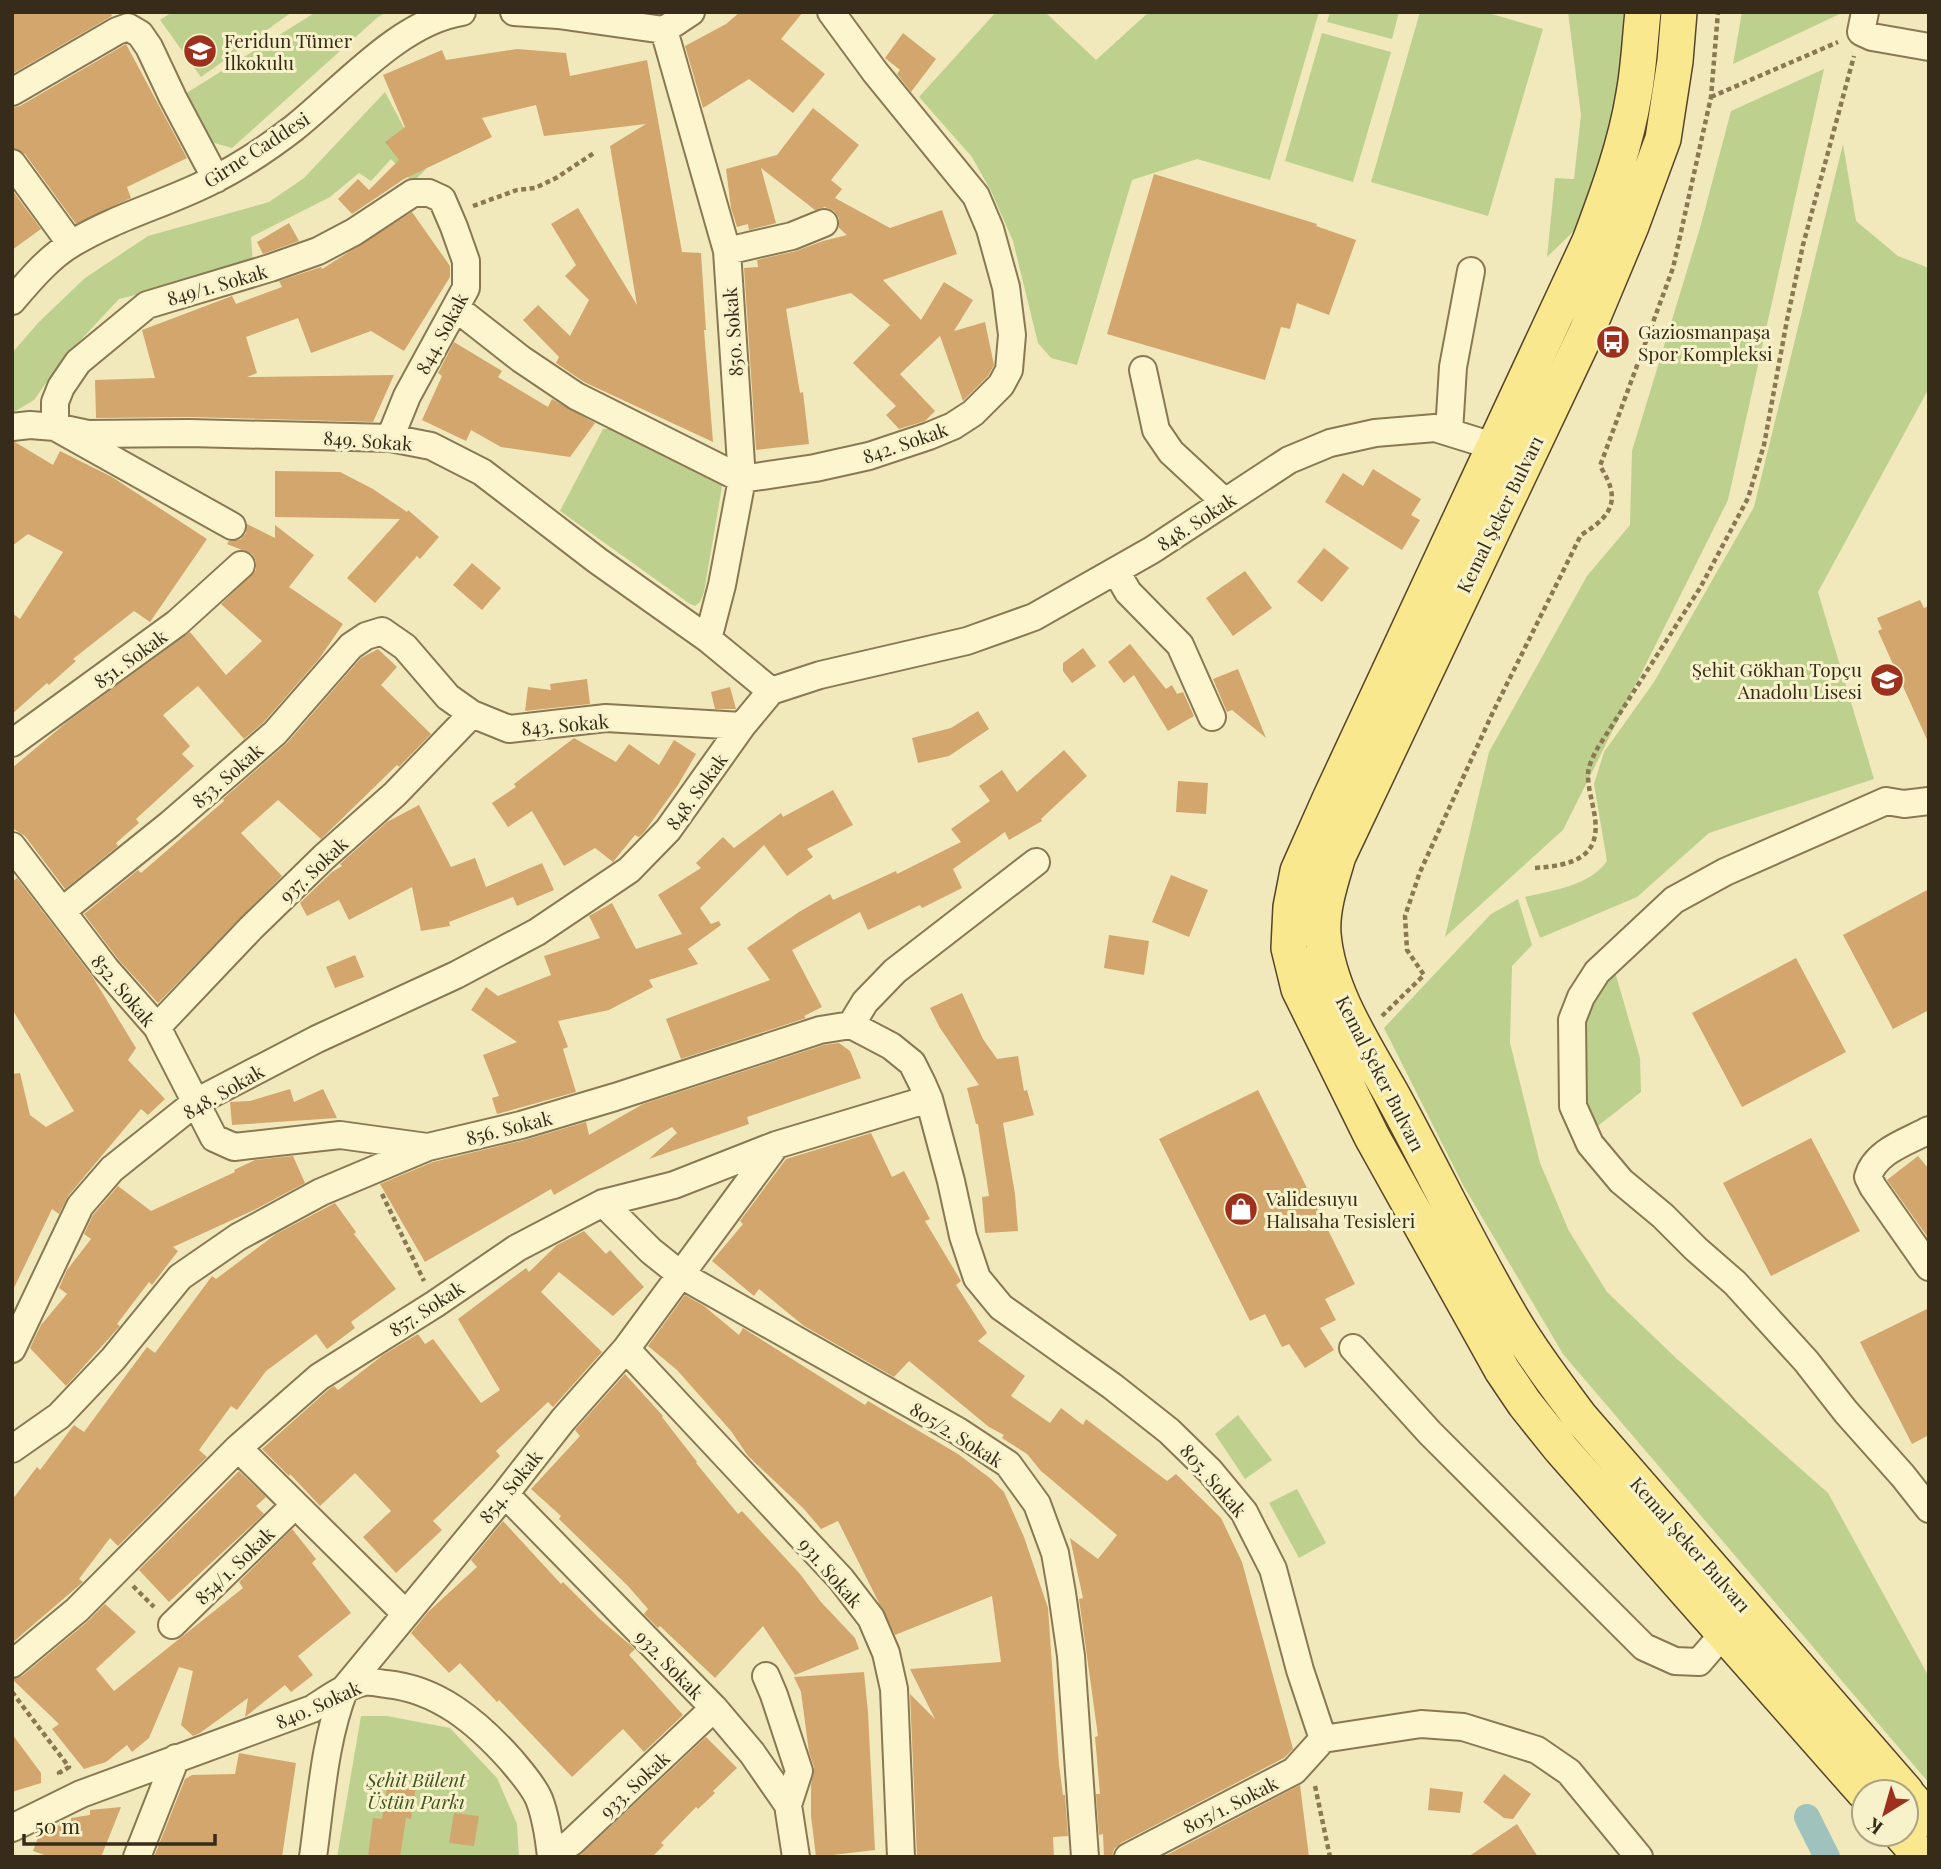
<svg xmlns="http://www.w3.org/2000/svg" width="1941" height="1869" viewBox="0 0 1941 1869" font-family="'Playfair Display',serif">
<rect width="100%" height="100%" fill="#f1e9bb"/>
<path fill="#bed08e" d="M172,12h120l-91,65 -41,-57z
M316,12h71l-9,5 -146,131 -21,-6 -26,-48z
M996,12h49l51,48 53,-48h170l-49,168 -73,-21 -65,21 -55,185 -26,-7 -13,-15 -25,-102 -22,-50 -19,-34 -53,-60z
M1330,12h69l-7,27 -65,-17z
M1420,12h65l58,17 -55,187 -117,-34z
M1568,12h56l-6,76 -5,30 -14,50 -24,62 -28,27 8,-79 19,1 7,-64z
M1742,12h102l-111,52z
M1322,33l69,19 -38,130 -68,-21z
M1824,69l-96,431 -165,330 -118,107 44,-185 98,-176 43,-51 2,-74 68,-223 31,-117z
M385,92l41,77 -13,13 -22,-23 -20,22 -12,-8 -29,24 -79,40 2,29 -134,33 -56,60 -29,41 -22,13v-60l27,-31 46,-44 63,-42 121,-34 35,-24z
M1843,144l13,77 42,35 31,12v120l-111,204 56,187 -165,54 -72,64 -97,41 -15,-41c29,-7 64,-11 82,-36l-13,-77 10,-32 50,-70 100,-175z
M620,427l103,54 -19,111 -4,10 -5,4 -5,-2 -130,-93 43,-82z
M1518,899l14,46 -20,21 -2,77 30,120 29,68 38,61 70,67 151,134 101,184v106l-366,-429 -100,-169 -79,-157 107,-114z
M1615,972l25,86 1,34 -47,37 -8,-23 -6,-43 6,-58z
M1238,1415l34,45 -27,19 -30,-45z
M1297,1489l29,54 -27,15 -30,-55z
M361,1716h26l63,12 47,50 20,46 2,33h-182z"/>
<g fill="none" stroke-linecap="round" stroke-linejoin="round">
<path stroke="#9fc2bd" stroke-width="26" d="M1807,1817l20,40"/>
</g>
<path fill="#d3a66d" d="M12,12h98l2,4 -100,58z
M740,12h63l-22,27 44,35 -32,39 -44,-34 -46,29 -18,-62 41,-22z
M903,33l33,26 -25,33 -14,-18 3,-4 -15,-12z
M126,44l61,114 -60,29 4,11 -55,26 -51,-70 -13,-6v-40l8,-2z
M517,49l49,4 4,23 77,-16 35,192 19,1 5,77h-2l9,112 -129,-60 -28,-19 3,-6 -36,-37 15,-15 32,31 19,-36 -24,-24 11,-11 -25,-41 27,-16 59,97 -27,-159 36,-22 -102,12 -8,-31 -54,13 10,19 -88,42 -52,35 -14,-15 20,-20 11,11 30,-30 -14,-18 20,-15 -22,-52 59,-25 4,10z
M813,108l46,37 -28,35 11,9 -7,9 55,30 52,-18 15,44 -74,26 38,40 23,-38 29,18 -19,31 31,-9 9,43 -6,11 -25,25 -23,-65 -40,38 35,37 -10,10 -26,8 -13,-14 10,-9 -43,-43 37,-38 -39,-32 -65,16 14,84 3,-1 6,52 -53,6 -12,-182 14,-1 -1,-7 39,-9 27,-10 24,-6 -8,-7v-10l-5,-7 -9,-4 -10,3 -54,-42 15,55 -27,7 -1,-6 -11,3 -6,-19 -5,-39 51,-14z
M1154,174l163,50 -1,2 40,14 -27,75 -32,-12 -7,26 -9,-2 -16,53 -158,-46z
M12,190l29,39 -29,21z
M412,212l38,54v11l-46,74 -33,-20 -60,22 -13,-35 -52,19 11,36 -10,4 147,-2 -21,47 -184,-5 -93,1 -1,-38 60,-2 -13,-48 90,-34 4,8 46,-17 -3,-6 42,-14 1,2z
M289,223l10,18 -36,13 -6,-12z
M454,342l48,29 -4,6 50,30 4,-8 43,24 -25,34 -69,-10 -30,-17 -5,11 -44,-21 20,-44 -4,-3z
M15,442l38,23 7,-14 52,26 95,62 -57,83 -16,-11 -61,48 3,2 -27,24 -2,-2 -35,31v-101l8,6 43,-67 -35,-18 -16,12v-103z
M1373,469l48,30 -10,16 9,5 -18,30 -77,-48 18,-29 20,13z
M275,471l65,1 33,17 34,23 1,-2 31,27 -19,22 -3,-3 -42,47 -28,-25 53,-59 -125,-2z
M247,524l28,14v-13l39,30 -25,32 54,37 -24,35 -55,63 -20,17 -46,-53 -35,29 27,31 -8,8 12,12 -58,53 3,4 -23,20 2,3 -53,43 -40,-53 -13,-8v-60l55,-46 123,-90 36,43 36,-34 -41,-37 35,-34v-9l-4,-7 -25,-10 2,-3 12,-2 5,-6z
M1324,548l25,20 -27,34 -25,-20z
M472,563l29,25 -19,22 -29,-25z
M1245,571l27,37 -39,28 -27,-38z
M1920,600l4,8 5,-2v138l-51,-113 4,-2 -5,-11z
M1130,644l36,45 6,-4 5,9 6,-2 11,24 -26,15 -34,-56 -10,8 -16,-21z
M1083,648l13,18 -24,17 -9,-12v-8z
M378,649l19,18 -16,18 50,49 -32,33 -2,-2 -76,74 -43,-39 -37,33 41,43 -124,127 -40,-44 -34,-45 54,-44 3,3 83,-72 -1,-2 64,-56 74,-85z
M1238,669l28,69 -34,-28 -5,2 -14,-33z
M587,679l3,25 -65,7 3,-24 23,3 -1,-6z
M730,687l6,22h-21l-4,-17z
M978,711l11,18 -40,27 -31,7 -6,-25 39,-10z
M574,738l42,24 13,-18 30,21 15,-25 22,14 -18,31 -33,46 -6,6 -4,-2 -22,27 -18,-14 -31,18 -32,-55 -24,16 -16,-24 24,-16 -2,-3z
M1064,750l23,26 -46,43 1,2 -33,19 -4,-8 -52,37 9,19 -40,20 -2,-3 -52,25 -8,-18 -68,38 30,57 -18,9 2,2 -125,41 -15,-40 104,-39 -23,-32 52,-36 31,-18 3,6 63,-29 1,3 64,-32 -10,-13 39,-28 -11,-15 23,-16 15,22z
M1178,781l30,2 -2,31 -30,-2z
M833,790l20,35 -46,24 6,8 -26,19 -23,-31 -64,63 11,16 8,-3 2,4 -33,24 10,15 -49,16 4,7 -44,23 -51,11 10,26 -5,2 13,43 -79,22 -5,-16 7,-2 -16,-41 34,-13 -46,-32 15,-23 12,9 53,-21 -7,-19 56,-18 -11,-22 23,-13 24,46 46,-15 -24,-39 43,-27 -5,-5 27,-26 11,11 47,-35 2,4z
M419,805l32,62 24,-9 11,29 56,-24 12,27 -37,16 -4,-9 -64,25 1,4 -29,5 -9,-44 -63,33 -10,-20 -32,16 -7,-13 32,-31 10,-6 -2,-2 47,-42z
M1171,875l37,15 -19,47 -37,-15z
M17,878l75,98 44,72 -8,12 37,39 -17,16 -7,-6 -73,87 -9,18 -7,-5 -40,83v-218l8,-1 10,42 16,12 28,-16 -62,-102v-127z
M1929,889v121l-36,19 -50,-94z
M1109,935l40,6 -5,34 -40,-7z
M355,955l9,22 -29,11 -9,-21z
M1796,958l50,94 -104,55 -50,-94z
M962,993l21,46 14,20 21,-3 6,35 3,-1 7,25 -31,8 12,71 3,37 -33,2 -3,-36 7,-1 -11,-72h-2l-9,-36 12,-3 -39,-57 -10,-20z
M839,1043l11,8 11,27 -114,39 2,7 -100,35 28,-26 -5,-6 -118,68 -3,-6 -126,73 -45,-78 53,-22 92,-22 61,-18 3,13 54,-31 181,-59z
M290,1089l4,13 29,-13 14,29 -105,7 -2,-23 20,-1z
M1258,1090l97,194 -30,15 11,21 -16,8 14,22 -29,18 -16,-24 -7,3 -17,-33 -15,7 -91,-182z
M871,1133l21,44 12,-6 26,48 -5,2 36,60 -5,4 31,48 -9,8 47,35 -14,20 39,27 11,-15 22,17 3,-6 81,62 9,-7 45,44 21,44 51,187 -9,9 -163,85 -7,6 -2,8h-8l-1,-23 -4,1 -3,-41h4l-5,-57 3,-1 -19,-137 4,-1 -13,-60 28,21 19,-24 -76,-64 -14,-17 -25,-16 2,-3 -15,-8 -80,-66 -15,16 -90,-51 -45,-37 -5,7 -42,-35 31,-37 -3,-3 46,-62z
M1811,1138l49,93 -89,45 -48,-93z
M293,1156l12,27 -51,27 -81,37 5,4 -26,34 -3,-3 -32,42 3,2 -54,60 -36,-38 11,-23 26,-31 -8,-6 8,-18 24,-31 -7,-5 9,-19 25,-29 33,25 84,-39 -1,-2 21,-10z
M1918,1156l11,13v70l-42,-59z
M335,1203l21,29 -2,2 42,55 -45,33 4,6 -28,21 -11,-15 -50,37 -29,39 -6,-4 -32,44 8,7 -89,89 -8,-8 -31,41 4,3 -71,61v-143l25,-33 3,3 34,-45 10,7 63,-85 8,6 57,-77 4,3 60,-45z
M584,1231l22,23 4,-4 34,37 -31,29 -54,-44 -18,20 61,60 -49,55 -5,-5 -52,49 4,5 -67,65 9,9 -46,43 -33,-36 28,-26 -36,-38 -35,33 -30,-32 -1,2 -27,-27 66,-59 6,-4 4,4 45,-35 35,-21 7,10 8,-5 48,64 19,-13 -42,-71 68,-51 3,4 28,-27z
M685,1295l19,11 35,29 4,-7 122,77 3,-4 90,53 33,25 13,13 20,45 24,71 11,157 4,30h2l3,41 -15,1 1,20h-137l-7,-163 25,25 -25,-50 91,-7 -9,-66 -97,39 -57,-114 -17,8 -17,-20 -56,-53 -17,-25 -54,-61 -29,-24z
M1929,1308v127l-17,9 -52,-102z
M625,1374l38,42 -1,1 35,45 -1,1 42,51 4,-3 58,63 21,28 34,36 4,11 -64,26 -32,-49 -48,52 -55,-52 -2,2 -14,-14 4,-5 -20,-23 -69,-67 2,-3 -30,-27 49,-53 -5,-6z
M239,1471l27,26 -10,9 8,8 -95,88 -30,-32z
M503,1521l58,63 2,-2 38,38 34,29 -6,6 54,60 -39,37 -21,-23 -51,48 -73,-77 -2,2 -37,-39 -11,10 -38,-40 17,-21 49,-45 -6,-7z
M292,1529l24,30 -4,4 39,50 -53,43 15,19 -22,17 -6,-7 -40,32 3,-19 -48,35 -7,3 -12,-11 12,-54 -14,-4 -30,71 -17,14 -5,-7 -21,17 -22,7 -32,-40 7,-5 -47,-45 10,-3 65,-54 18,-18 31,28 -40,37 18,22 129,-103 -4,-6z
M864,1672l4,40 7,138 -59,7 -5,-41v-31l3,-18 -5,-15 -8,-60 -7,-15z
M12,1734l29,39v10l-29,9z
M706,1737l31,31 -24,23 2,2 -17,16 -2,-2 -35,36 3,2 -12,12h-74z
M239,1753l57,10 -14,94h-128l31,-78 7,-4 43,-1z
M1504,1774l27,20 -18,25 -9,-1 -21,-16z
M388,1781l28,4 -5,34 -5,-1 -6,39h-32l5,-39 9,1z
M1300,1785l9,72h-146z
M1430,1788l33,4 -3,21 -32,-3z
M121,1807l-20,50h-51l-17,-6 7,-19 19,-7 1,-3 11,-1v-3l19,-3v-5z
M454,1813l25,3 -5,30 -25,-3z
M1517,1824l21,33h-70z"/>
<g fill="none" stroke-linecap="round" stroke-linejoin="round">
<g stroke="#8a7853" stroke-width="30">
<path id="minor" d="M514,12l44,3 106,15 27,-18
M1865,12l-4,20 11,5 57,10
M664,30l63,221 15,228 -20,106 -14,54
M12,92l105,-61 11,-4 12,7 9,13 24,51 43,81
M12,163l59,81
M727,251l65,-15 32,-13
M12,301c17,-20 38,-45 61,-58 43,-26 92,-39 136,-61 29,-14 59,-34 85,-54 49,-39 105,-106 168,-116
M456,308l65,51 55,37 166,83 73,-11 54,-12 60,-20 24,-10 20,-13 28,-28 8,-15 3,-35 -6,-48 -16,-58 -14,-33 -101,-124 -44,-60
M1143,370l13,60 15,22 54,50
M12,427l18,-2 25,2 33,7 101,-1 201,5 41,8 51,26 116,89 110,78 63,52
M1449,432l4,-65 18,-96
M232,526l-177,-99v-25l6,-15 17,-25 69,-57 123,-37 48,-17 36,-19 59,-39h16l13,6 12,28 12,34v27l-59,108 -17,42
M1116,571l12,21 52,53 32,72
M12,743l165,-120 64,-58
M1929,801l-25,3 -18,-3 -161,71 -51,28 -77,72 -16,25 -9,23 1,86 17,38 31,37 42,35 33,33 39,34 71,78 40,51 57,64 26,33
M12,846l94,123 51,58 57,111 20,9 106,-12 87,12
M62,911l108,-87 105,-91 76,-87 15,-10 16,-5 23,16 43,50 24,17 37,15 97,-11 136,8
M851,1025l40,21 21,17 10,20 7,16 22,82 12,55 14,42 24,29 111,79 57,45 41,40 34,41 29,57 27,101 23,69 98,-15 42,3 74,23 32,22 70,85
M157,1027l94,-99 73,-71 71,-63 77,-80
M1929,1130c-22,12 -54,21 -61,47l5,10 56,80
M603,1203l48,48 30,24 277,156 50,33 29,40 18,49 7,40 9,63 14,201
M1353,1348l77,85 214,214 31,14 24,1 25,-29
M12,1349l68,-143 32,-37 84,-67 121,-63 139,-64 81,-43 92,-62 39,-40 74,-104 29,-35 49,-16 147,-34 67,-24 118,-67 137,-90 41,-17 45,-10 60,-5 58,18
M626,1349l215,230 30,39 15,35 8,36 7,168
M238,1448l168,166
M12,1449l47,-33 54,-57 67,-82 58,-40 83,-45 107,-45 93,-22 94,-28 205,-67 31,-5 14,-23 30,-31 141,-109
M505,1494l209,214 38,45 36,52 8,52
M172,1625l123,-120
M12,1664l65,-54 161,-162 81,-71 116,-73 82,-56 86,-45 71,-18 102,-40 153,-46
M766,1676l8,19 25,76 -11,34
M12,1828l69,-34 231,-85c16,-10 33,-23 52,-27 7,-1 15,1 22,2 52,5 91,38 125,76 9,11 22,25 28,39 7,18 10,39 12,58
M551,1856l21,-14 142,-134
M137,1857l39,-99
M313,1857c8,-57 11,-116 32,-169l160,-194 58,-74 63,-71 150,-204
M1128,1857l166,-86 29,-32"/>
</g>
<g stroke="#564529" stroke-width="38">
<path id="major" d="M1643,12c-3,27 -4,55 -9,82 -8,50 -26,99 -44,147l-260,558 -32,72 -7,36 -2,41 10,41 73,148 130,233 23,34 36,45 303,343
M1679,12l-4,49 -12,78 -32,87 -44,105 -249,525c-7,24 -17,53 -15,78 5,61 46,118 74,170 39,72 74,146 116,217 20,34 44,65 67,96l326,375
M1906,1793l23,26
M1901,1834l20,23"/>
</g>
<path stroke="#8a7853" stroke-width="4.5" stroke-dasharray="5 3.5" stroke-linecap="butt" d="M1711,97l127,-55
M473,206l44,-16 18,-2 21,-10 38,-25
M1535,868c38,-3 68,-10 59,-56 -2,-12 -6,-24 -6,-37 0,-9 5,-18 9,-26l103,-161 48,-90 16,-53 23,-125 16,-75 51,-189
M1382,1016l42,-41 -17,-25 -2,-34 15,-44 73,-160 88,-177c31,-19 41,-35 19,-69l73,-198 38,-171 7,-85
M382,1194l42,87
M133,1586l21,21
M12,1692l57,75 -10,6 2,3
M1315,1786l15,71"/>
<use href="#minor" stroke="#fcf5ce" stroke-width="26"/>
<use href="#major" stroke="#f9e88d" stroke-width="35"/>
</g>
<defs>
<g id="school-disc" transform="scale(1.75)"><circle r="9.5" fill="#9e301e" stroke="#f8f2cb"/><path d="M0-5L7-2L0 1L-7-2ZM-4 1L0 2.5L4 1V4Q0 6-4 4Z" fill="#fff"/></g>
<g id="bus-disc" transform="scale(1.75)"><circle r="9.5" fill="#9e301e" stroke="#f8f2cb"/><path d="M-5-6H5V4H4V6H2V4H-2V6H-4V4H-5ZM-3.5-4V0h7V-4ZM-3.5 1.2v1.5H-2V1.2ZM2 1.2v1.5H3.5V1.2Z" fill="#fff"/></g>
<g id="shop-disc" transform="scale(1.75)"><circle r="9.5" fill="#9e301e" stroke="#f8f2cb"/><path d="M-5-2.5h2.3a2.7 3.5 0 0 1 5.4 0H5L5.5 6h-11ZM-1.5-2.5h3a1.5 2.3 0 0 0-3 0Z" fill="#fff"/></g>
</defs>
<g fill-rule="evenodd">
<use href="#school-disc" x="200" y="51"/>
<use href="#bus-disc" x="1613" y="342"/>
<use href="#school-disc" x="1887" y="680"/>
<use href="#shop-disc" x="1241" y="1209"/>
</g>
<g text-anchor="middle" dominant-baseline="central" stroke-width="6" stroke-linejoin="round" paint-order="stroke">
<g font-size="19" fill="#372c1a" stroke="#f8f2cb" text-anchor="start">
<text x="224" y="40">Feridun Tümer<tspan x="224" dy="22">İlkokulu</tspan></text>
<text x="1638" y="331">Gaziosmanpaşa<tspan x="1638" dy="22">Spor Kompleksi</tspan></text>
<text x="1862" y="669" text-anchor="end">Şehit Gökhan Topçu<tspan x="1862" dy="22">Anadolu Lisesi</tspan></text>
<text x="1266" y="1198">Validesuyu<tspan x="1266" dy="22">Halısaha Tesisleri</tspan></text>
</g>
<g font-size="19" fill="#372c1a" stroke="#f8f2cb">
<text transform="translate(256 149) rotate(-33)">Girne Caddesi</text>
<text transform="translate(217 284) rotate(-16)">849/1. Sokak</text>
<text transform="translate(732 332) rotate(-94)">850. Sokak</text>
<text transform="translate(441 333) rotate(-62)">844. Sokak</text>
<text transform="translate(368 440) rotate(4)">849. Sokak</text>
<text transform="translate(905 442) rotate(-19)">842. Sokak</text>
<text transform="translate(1499 514) rotate(-64)">Kemal Şeker Bulvarı</text>
<text transform="translate(1196 521) rotate(-33)">848. Sokak</text>
<text transform="translate(130 658) rotate(-36)">851. Sokak</text>
<text transform="translate(565 724) rotate(-5)">843. Sokak</text>
<text transform="translate(227 775) rotate(-41)">853. Sokak</text>
<text transform="translate(696 791) rotate(-54)">848. Sokak</text>
<text transform="translate(313 869) rotate(-43)">937. Sokak</text>
<text transform="translate(124 990) rotate(50)">852. Sokak</text>
<text transform="translate(1381 1073) rotate(63)">Kemal Şeker Bulvarı</text>
<text transform="translate(223 1091) rotate(-30)">848. Sokak</text>
<text transform="translate(509 1127) rotate(-14)">856. Sokak</text>
<text transform="translate(426 1308) rotate(-33)">857. Sokak</text>
<text transform="translate(957 1434) rotate(32)">805/2. Sokak</text>
<text transform="translate(1214 1480) rotate(49)">805. Sokak</text>
<text transform="translate(510 1486) rotate(-51)">854. Sokak</text>
<text transform="translate(1691 1544) rotate(49)">Kemal Şeker Bulvarı</text>
<text transform="translate(234 1565) rotate(-44)">854/1. Sokak</text>
<text transform="translate(831 1572) rotate(49)">931. Sokak</text>
<text transform="translate(670 1664) rotate(46)">932. Sokak</text>
<text transform="translate(318 1704) rotate(-24)">840. Sokak</text>
<text transform="translate(634 1784) rotate(-43)">933. Sokak</text>
<text transform="translate(1230 1804) rotate(-27)">805/1. Sokak</text>
</g>
<g font-size="19" font-style="italic" fill="#3f551e" stroke="#f8f2cb">
<text x="416" y="1779">Şehit Bülent<tspan x="416" dy="22">Üstün Parkı</tspan></text>
</g>
</g>
<rect width="1941" height="1869" fill="none" stroke="#372c1a" stroke-width="28"/>
<g transform="translate(1885 1813) rotate(217)"><circle r="33" fill="#f8f2cb" stroke="#aba384" stroke-width="2"/>
<path d="M0-5L12 26L0 18L-12 26Z" fill="#9e301e"/>
<text y="-10" font-size="19" font-weight="bold" text-anchor="middle" fill="#372c1a">K</text>
</g>
<path d="M24 1834v10h191v-10" fill="none" stroke="#372c1a" stroke-width="3.5"/>
<text x="35" y="1834" font-size="21" fill="#372c1a" stroke="#f8f2cb" stroke-width="5" paint-order="stroke">50 m</text>
</svg>
